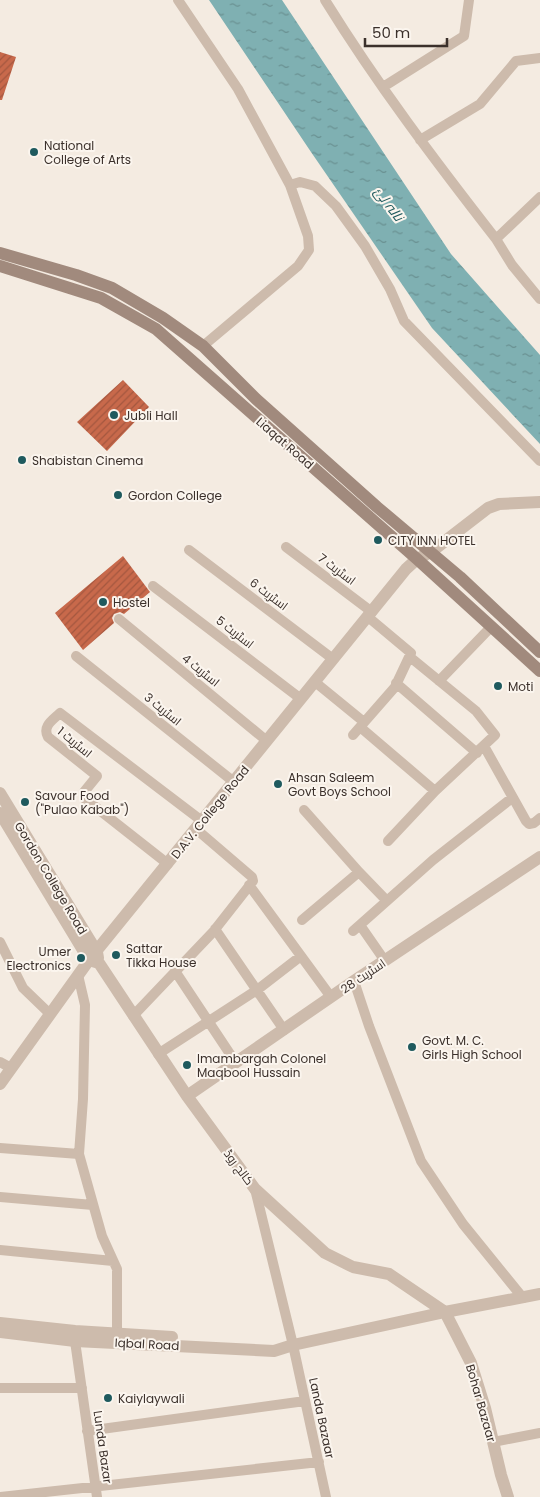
<svg xmlns="http://www.w3.org/2000/svg" width="540" height="1497" viewBox="0 0 540 1497" font-family="Poppins,Cairo,sans-serif">
<defs>
<pattern id="water-ripples" width="26" height="14" patternUnits="userSpaceOnUse" patternTransform="scale(1.25)"><rect width="26" height="14" fill="#7fb0b2"/><path d="M2 4q2-2 4 0t4 0M15 11q2-2 4 0t4 0" fill="none" stroke="#699091"/></pattern>
<pattern id="building-hatch" width="6" height="6" patternUnits="userSpaceOnUse" patternTransform="scale(1.25)"><rect width="6" height="6" fill="#c8694b"/><path d="M-1 1l2-2M0 6l6-6M5 7l2-2" fill="none" stroke="#a4573f"/></pattern>
</defs>
<rect width="100%" height="100%" fill="#f4ebe1"/>
<path fill="url(#water-ripples)" d="M209,0h73l169,254 89,101v89l-108,-116 -121,-176z"/>
<path fill="url(#building-hatch)" d="M0,52l16,5 -14,43h-2z
M123,380l26,27 -42,44 -30,-29z
M123,556l27,36 -26,22 -4,-2 -6,2 -2,4 2,5 -31,27 -28,-37z"/>
<g fill="none" stroke-linecap="round" stroke-linejoin="round">
<path stroke="#cdbbac" stroke-width="10" d="M178,0l60,89 52,96 18,51 1,14 -11,16 -95,80
M325,0c52,84 111,162 171,239
M383,87l81,-51 5,-36
M420,140l60,-36 36,-43 24,-3
M290,185l10,-3 15,4 21,20 29,40 25,43 14,32 136,140
M540,197l-44,42 16,26 28,34
M286,547l86,65
M189,550l144,109
M153,586l148,113
M119,619l148,122
M76,656l158,126
M439,681l52,-54
M315,682l49,40
M396,683l81,70
M360,727l75,64
M353,735l42,-48 16,-34 -43,-36
M484,746l42,75 3,3 5,-1 6,-5
M304,810l55,62 28,29
M388,841l47,-50 60,-56 -19,-24 -66,-54
M168,864l-84,-66v-6l13,-16 -49,-39c-6,-11 5,-17 12,-24l142,108
M249,885l82,112
M302,920l57,-48
M360,925l25,36
M215,929l69,101
M353,931l80,-71 79,-62
M0,942l23,46 27,26
M175,971l61,92
M78,975l7,30 -2,94 -4,55 23,82 15,33v72
M354,981l15,45 52,135 42,63 60,74
M133,1016l80,-84 40,-51 -1,-4 -56,-48
M158,1054l99,-64 44,-34
M0,1062l11,6
M0,1148l79,6
M255,1189l38,156 33,152
M0,1197l93,8
M0,1250l113,11
M75,1341l22,156
M0,1388h82
M87,1431l218,-30
M493,1442l47,-9
M0,1497l319,-35"/>
<path stroke="#cdbbac" stroke-width="12" d="M0,793l97,159 1,6
M0,813l89,147
M89,960l10,3 88,133 68,93 70,64 28,14 36,7 56,38 26,51 14,45 16,67 7,22
M0,1084l89,-124 317,-391 11,-10 14,-7 57,-44 11,-4 41,-2
M187,1096l167,-115 186,-124
M0,1323l75,8 97,6
M0,1332l75,9 199,10 19,-6 152,-33 95,-18"/>
<path stroke="#a18a7d" stroke-width="12" d="M0,253l76,22 36,13 51,30 40,28 53,53 121,108 83,70 80,75
M0,266l101,32 55,31 261,230 123,112"/>
</g>
<g fill="#1f5a5e" stroke="#fbf5ee" stroke-width="2">
<circle cx="34" cy="152" r="5"/>
<circle cx="114" cy="415" r="5"/>
<circle cx="22" cy="460" r="5"/>
<circle cx="118" cy="495" r="5"/>
<circle cx="378" cy="540" r="5"/>
<circle cx="103" cy="602" r="5"/>
<circle cx="498" cy="686" r="5"/>
<circle cx="278" cy="784" r="5"/>
<circle cx="25" cy="802" r="5"/>
<circle cx="116" cy="955" r="5"/>
<circle cx="81" cy="958" r="5"/>
<circle cx="412" cy="1047" r="5"/>
<circle cx="187" cy="1065" r="5"/>
<circle cx="108" cy="1398" r="5"/>
</g>
<g text-anchor="middle" dominant-baseline="central" stroke-width="4" stroke-linejoin="round" paint-order="stroke">
<g font-size="12" fill="#3b302b" stroke="#fbf5ee" text-anchor="start">
<text x="44" y="145">National<tspan x="44" dy="14">College of Arts</tspan></text>
<text x="124" y="415">Jubli Hall</text>
<text x="32" y="460">Shabistan Cinema</text>
<text x="128" y="495">Gordon College</text>
<text x="388" y="540">CITY INN HOTEL</text>
<text x="113" y="602">Hostel</text>
<text x="508" y="686">Moti</text>
<text x="288" y="777">Ahsan Saleem<tspan x="288" dy="14">Govt Boys School</tspan></text>
<text x="35" y="795">Savour Food<tspan x="35" dy="14">("Pulao Kabab")</tspan></text>
<text x="126" y="948">Sattar<tspan x="126" dy="14">Tikka House</tspan></text>
<text x="71" y="951" text-anchor="end">Umer<tspan x="71" dy="14">Electronics</tspan></text>
<text x="422" y="1040">Govt. M. C.<tspan x="422" dy="14">Girls High School</tspan></text>
<text x="197" y="1058">Imambargah Colonel<tspan x="197" dy="14">Maqbool Hussain</tspan></text>
<text x="118" y="1398">Kaiylaywali</text>
</g>
<g font-size="12" fill="#3b302b" stroke="#fbf5ee">
<text transform="translate(285 443) rotate(41)">Liaqat Road</text>
<text transform="translate(337 569) rotate(37)">اسٹریٹ 7</text>
<text transform="translate(269 594) rotate(37)">اسٹریٹ 6</text>
<text transform="translate(235 632) rotate(38)">اسٹریٹ 5</text>
<text transform="translate(201 670) rotate(39)">اسٹریٹ 4</text>
<text transform="translate(163 709) rotate(39)">اسٹریٹ 3</text>
<text transform="translate(75 742) rotate(39)">اسٹریٹ 1</text>
<text transform="translate(210 812) rotate(-51)">D.A.V. College Road</text>
<text transform="translate(51 878) rotate(59)">Gordon College Road</text>
<text transform="translate(363 976) rotate(-34)">اسٹریٹ 28</text>
<text transform="translate(239 1167) rotate(53)">کالج روڈ</text>
<text transform="translate(147 1344) rotate(3)">Iqbal Road</text>
<text transform="translate(481 1403) rotate(74)">Bohar Bazaar</text>
<text transform="translate(322 1418) rotate(78)">Landa Bazaar</text>
<text transform="translate(103 1447) rotate(82)">Lunda Bazar</text>
</g>
<g font-size="14" font-style="italic" fill="#1f5a5e" stroke="#fbf5ee">
<text transform="translate(389 204) rotate(53)">نالہ لئ</text>
</g>
</g>
<path d="M365 38v8h82v-8" fill="none" stroke="#3b302b" stroke-width="2.5"/>
<text x="372" y="38" font-size="15" fill="#3b302b" stroke="#fbf5ee" stroke-width="4" paint-order="stroke">50 m</text>
</svg>
